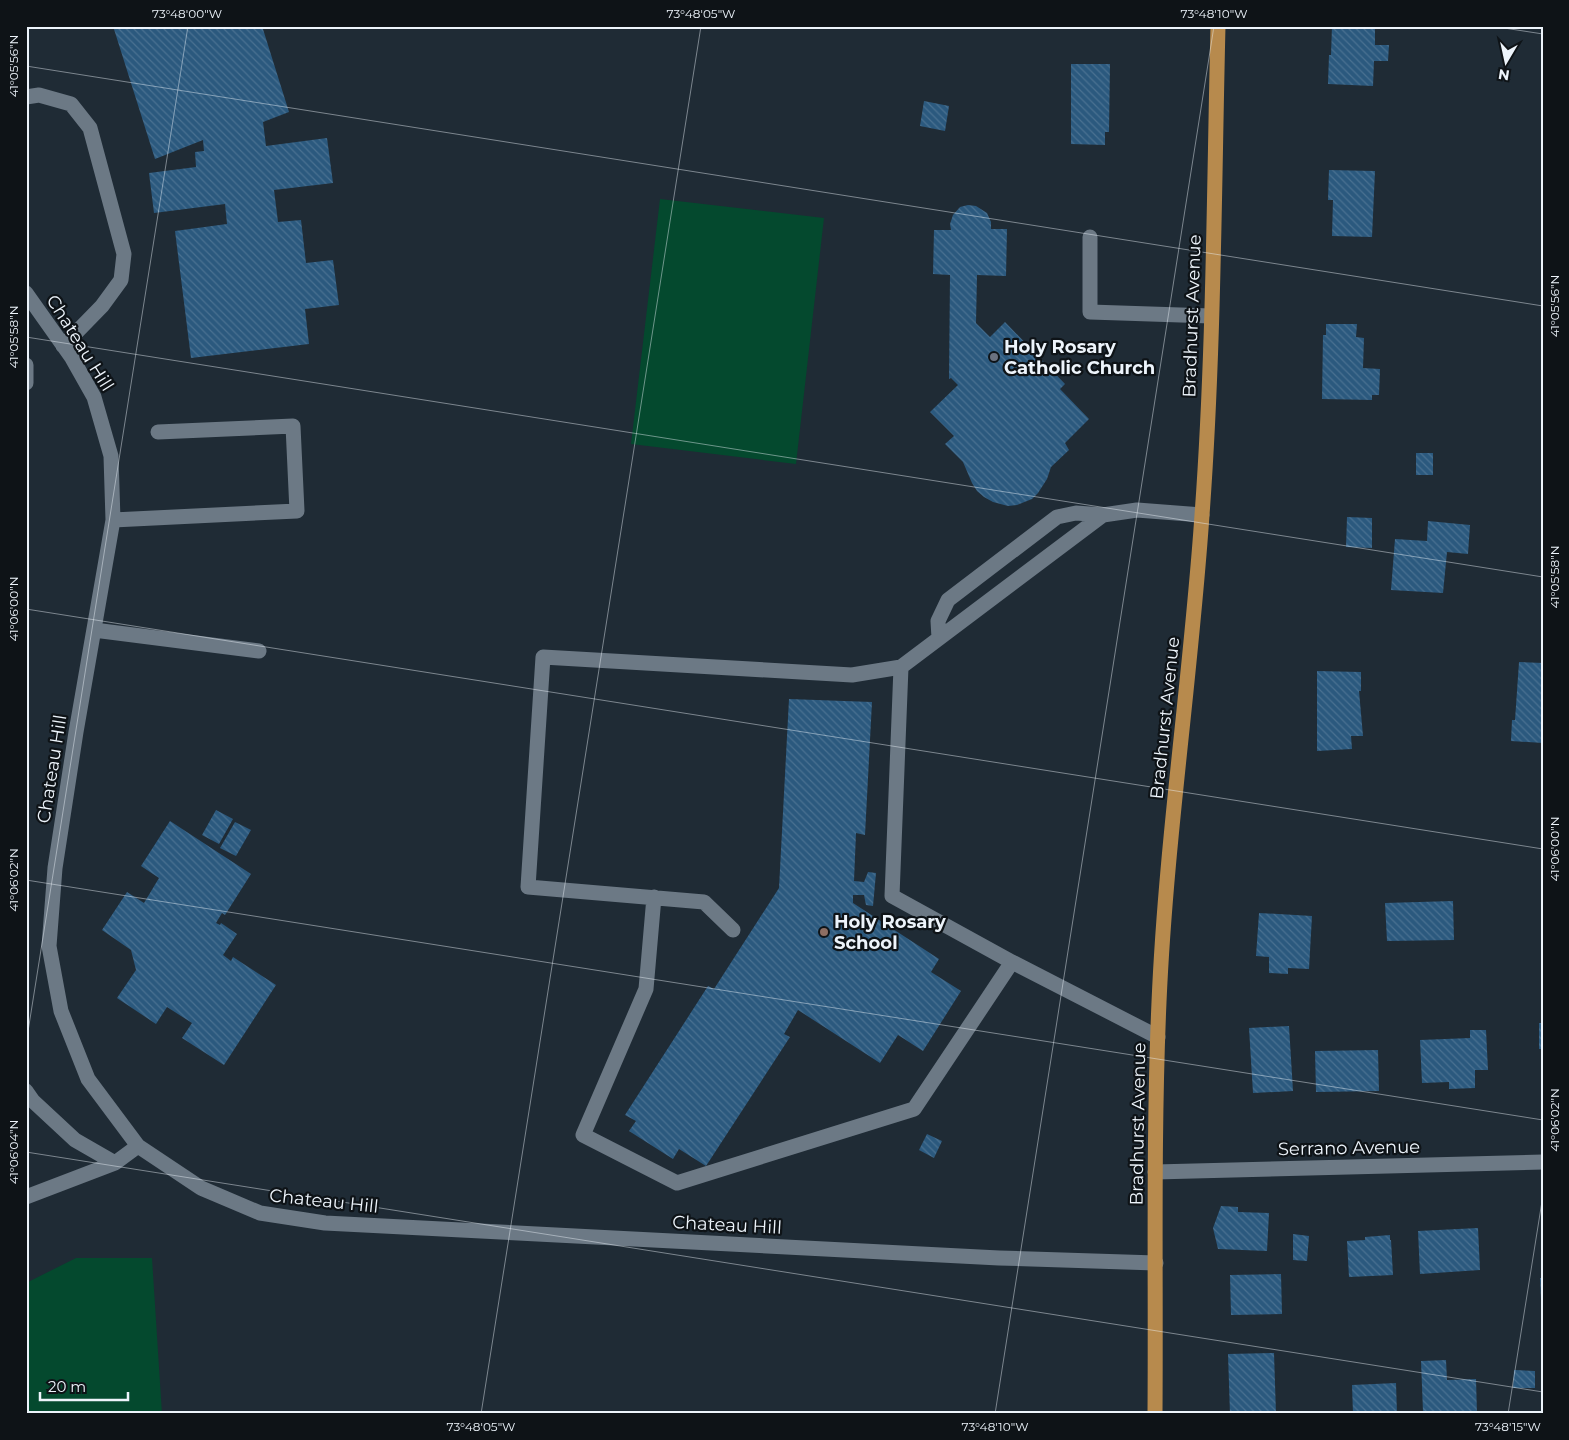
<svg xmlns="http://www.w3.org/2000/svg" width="1569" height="1440" viewBox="0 0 1569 1440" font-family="Montserrat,sans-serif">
<defs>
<pattern id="building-back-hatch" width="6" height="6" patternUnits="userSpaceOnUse" patternTransform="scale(1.25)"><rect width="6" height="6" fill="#2b597e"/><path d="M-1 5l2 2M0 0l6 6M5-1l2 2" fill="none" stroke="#4a7191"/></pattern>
</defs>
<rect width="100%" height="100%" fill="#1f2b35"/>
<path fill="#04492e" d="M660,199l164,19 -28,246 -165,-20z
M76,1258h76l10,156h-136v-131z"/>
<path fill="url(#building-back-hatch)" d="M113,26h149l27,86 -26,10 3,24 61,-8 6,45 -59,7 4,32 23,-2 5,43 27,-3 6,45 -34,4 4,35 -118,14 -16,-127 52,-7 -2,-20 -71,9 -5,-40 47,-6 -1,-15 9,-1 -1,-11 -48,19z
M1332,26h43v19h14l-1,16h-14l-1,25 -45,-2 1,-29h2z
M1071,64h39l-1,68h-4v13l-34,-1z
M924,101l25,5 -4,25 -25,-5z
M1329,170l46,1 -3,66 -40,-1 1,-36h-5z
M968,205l8,1 11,7 4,9v7h16l-1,47 -29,-1 -1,48 14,14 15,-15 60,62 -5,5 29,30 -24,24 4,7 -18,17 -4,12 -9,14 -6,6 -15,6 -9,1 -15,-4 -9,-5 -7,-6 -5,-8 -9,-21 -18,-18 9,-8 -24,-24 28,-27 -7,-7 -2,1 1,-104 -17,-1 1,-44h17l-1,-6 3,-9 7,-8z
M1326,324h31l-1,13 8,1 -1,30 17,1 -1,26h-7v5l-50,-1 1,-64h3z
M1416,453h17v22h-17z
M1347,517l25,1v30l-26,-1z
M1428,521l42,4 -2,29 -21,-2 -4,41 -52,-3 4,-51 32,2z
M1519,662l24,1v80l-32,-2 1,-21h3z
M1317,671l44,1v19h-2l4,45h-12l1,13 -35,2z
M789,699l83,3 -7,133 -9,-2 -2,48 10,1 4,-10 8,1 -3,33 -7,-1 -2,-10h-11v8l86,56 -8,13 30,19 -38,60 -25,-16 -18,28 -82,-53 -14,24 6,3 -84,129 -27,-17 -6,10 -44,-28 7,-10 -11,-6 83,-129 6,3 65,-101z
M216,810l17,9 -14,25 -17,-9z
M170,821l81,53 -26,41 -3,-2 -6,10 4,2 1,-2 16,11 -14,21 8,6 2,-4 43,28 -52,80 -42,-27 10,-15 -25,-16 -11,17 -39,-26 19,-28 -5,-20 -29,-20 25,-38 17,11 15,-25 -18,-12z
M235,822l16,8 -15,26 -16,-8z
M1453,901l1,39 -67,1 -2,-38z
M1259,913l53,3 -3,53 -21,-1v6l-19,-1v-16l-13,-1z
M1539,1023h4v26h-4z
M1289,1026l4,65 -40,2 -4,-65z
M1470,1030h16l2,40h-13v18l-26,1v-7l-27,1 -2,-43 50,-2z
M1378,1050l1,41 -63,1 -1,-41z
M927,1134l15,7 -8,17 -15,-8z
M1221,1206l17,1v5l31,1 -2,38 -49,-2 -5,-21z
M1478,1228l2,42 -60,4 -2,-43z
M1293,1234l16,2 -2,25 -14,-1z
M1390,1235v5h1l2,35 -44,2 -2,-36 18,-1v-3z
M1281,1274l1,40 -51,1 -1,-40z
M1540,1278h3v20l-2,1z
M1274,1353l2,61h-46l-2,-60z
M1446,1360l1,20 29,-1 1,35h-37v-2h-17l-2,-51z
M1514,1370l21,1v17h-22z
M1396,1383l1,31h-44l-1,-29z"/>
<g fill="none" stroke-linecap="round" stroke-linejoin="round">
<path stroke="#6c7985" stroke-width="15" d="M26,97l13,-2 32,9 19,24 34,126 -3,26 -19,26 -39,40
M1090,237v75l121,4
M26,293l46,65 22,39 17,59 2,64 -37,212 -21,136 -6,78 12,65 27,68 50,67 63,42 59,25 65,10 674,35 157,5
M26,365v18
M113,520l184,-9 -4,-85 -135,6
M94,630l165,21
M939,638l-1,-17 10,-21 109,-83 19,-4 27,2
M654,897l-8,92 -63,146 94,48 237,-74 98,-147
M733,930l-29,-28 -176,-15 15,-230 309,18 49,-8
M1158,1037l-146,-75 -120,-66 9,-229 202,-152 34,-5 65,5
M26,1091l7,10 42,39 40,23
M1155,1172l388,-10
M26,1197l89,-34 23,-17"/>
<path stroke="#b78a4d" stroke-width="15" d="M1155,1414c1,-138 -2,-275 4,-412 7,-163 32,-325 43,-487 12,-163 12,-326 16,-489"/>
</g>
<path fill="none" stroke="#edf4fb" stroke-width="1" stroke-opacity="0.45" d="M1491,26l52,8M26,66l1517,240M26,337l1517,240M26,609l1517,240M26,880l1517,240M26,1044l162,-1018M26,1152l1517,240M481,1414l220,-1388M995,1414l219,-1388M1508,1414l35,-219"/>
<circle fill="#6b7280" stroke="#0e1317" stroke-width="2" cx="994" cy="357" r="5"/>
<circle fill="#8d6e63" stroke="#0e1317" stroke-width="2" cx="824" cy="932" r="5"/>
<g text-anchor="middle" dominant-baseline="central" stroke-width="4.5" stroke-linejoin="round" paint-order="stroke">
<g font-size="18" fill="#edf4fb" stroke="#0e1317">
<text transform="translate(1192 316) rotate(-88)">Bradhurst Avenue</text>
<text transform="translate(80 343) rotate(58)">Chateau Hill</text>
<text transform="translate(1165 718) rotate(-84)">Bradhurst Avenue</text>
<text transform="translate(52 769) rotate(-81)">Chateau Hill</text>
<text transform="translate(1138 1124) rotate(-89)">Bradhurst Avenue</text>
<text transform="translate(1349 1148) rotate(-1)">Serrano Avenue</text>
<text transform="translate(324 1201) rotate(6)">Chateau Hill</text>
<text transform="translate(727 1225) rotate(3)">Chateau Hill</text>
</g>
<g font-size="18" font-weight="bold" fill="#edf4fb" stroke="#0e1317" text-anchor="start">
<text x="1004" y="347">Holy Rosary<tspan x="1004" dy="21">Catholic Church</tspan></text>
<text x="834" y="922">Holy Rosary<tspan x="834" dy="21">School</tspan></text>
</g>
</g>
<rect width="1569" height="1440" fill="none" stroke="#0e1317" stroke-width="55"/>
<g transform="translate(1506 62) rotate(189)" stroke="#0e1317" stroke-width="4" paint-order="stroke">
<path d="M0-4L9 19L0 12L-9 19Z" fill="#edf4fb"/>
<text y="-8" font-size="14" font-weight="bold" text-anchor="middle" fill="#edf4fb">N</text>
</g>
<path d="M40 1392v8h88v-8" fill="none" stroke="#edf4fb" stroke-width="2.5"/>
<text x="48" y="1392" font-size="15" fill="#edf4fb" stroke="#0e1317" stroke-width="4" paint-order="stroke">20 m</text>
<rect x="28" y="28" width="1514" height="1384" fill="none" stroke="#edf4fb" stroke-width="2"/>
<g font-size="12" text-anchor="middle" fill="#edf4fb">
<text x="187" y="18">73°48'00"W</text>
<text x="701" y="18">73°48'05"W</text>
<text x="1214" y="18">73°48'10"W</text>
<text transform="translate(14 66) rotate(-90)" y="4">41°05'56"N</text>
<text transform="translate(1555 306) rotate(-90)" y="4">41°05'56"N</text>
<text transform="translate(14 337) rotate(-90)" y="4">41°05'58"N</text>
<text transform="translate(1555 577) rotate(-90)" y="4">41°05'58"N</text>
<text transform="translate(14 609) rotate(-90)" y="4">41°06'00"N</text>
<text transform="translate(1555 849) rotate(-90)" y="4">41°06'00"N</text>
<text transform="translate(14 880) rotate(-90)" y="4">41°06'02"N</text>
<text transform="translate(1555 1120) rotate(-90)" y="4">41°06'02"N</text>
<text transform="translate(14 1152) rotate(-90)" y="4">41°06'04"N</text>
<text x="481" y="1431">73°48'05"W</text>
<text x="995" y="1431">73°48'10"W</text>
<text x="1508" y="1431">73°48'15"W</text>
</g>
</svg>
